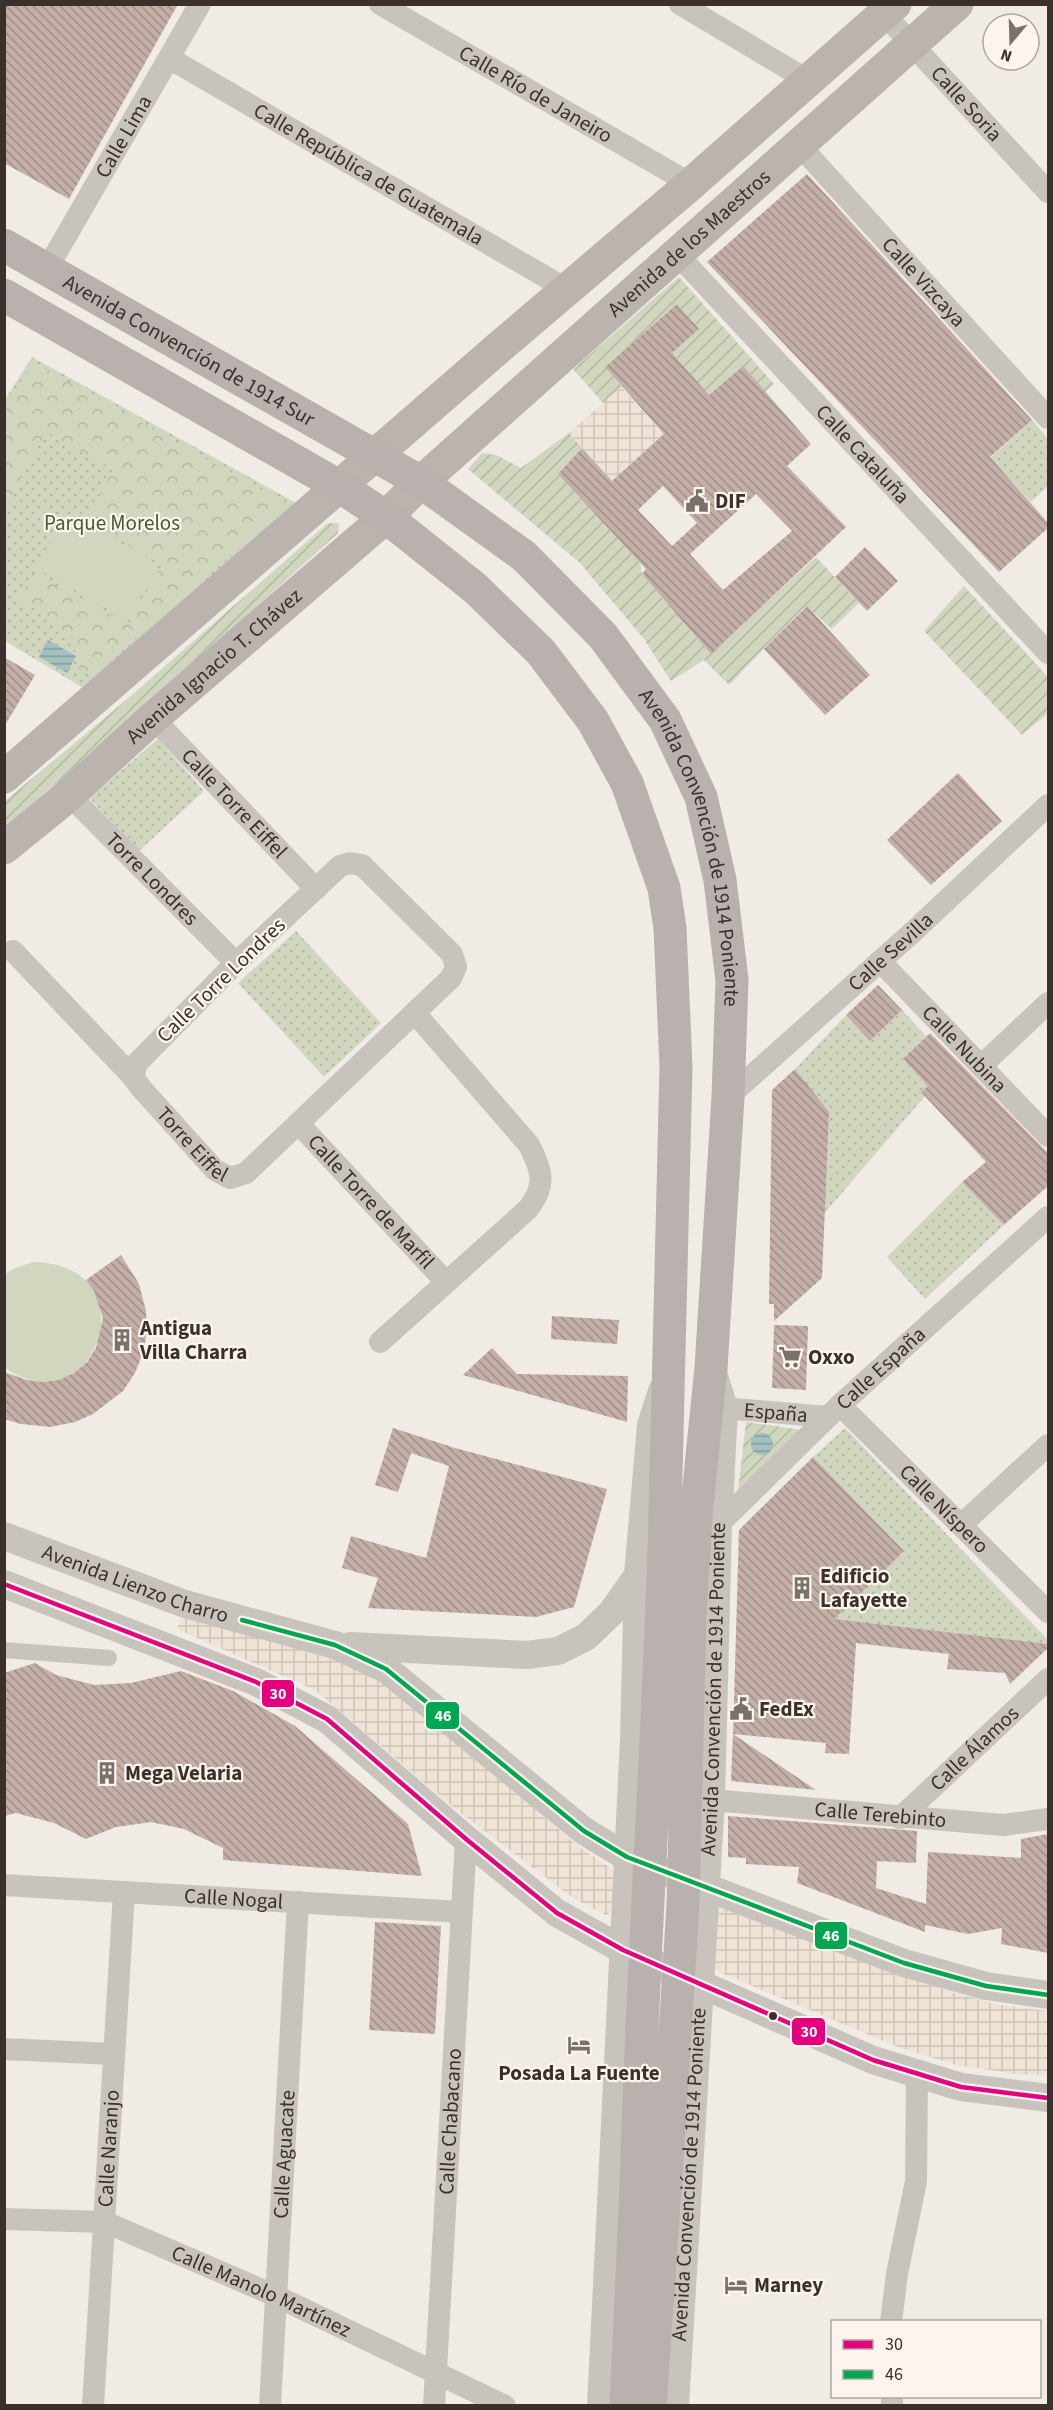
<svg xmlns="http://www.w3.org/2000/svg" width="1053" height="2410" viewBox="0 0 1053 2410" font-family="'Source Sans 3',sans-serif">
<defs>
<pattern id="grass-dots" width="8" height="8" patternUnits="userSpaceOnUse" patternTransform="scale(1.5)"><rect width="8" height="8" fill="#d1d6bf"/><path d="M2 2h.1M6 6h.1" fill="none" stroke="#b4b8a4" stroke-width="1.8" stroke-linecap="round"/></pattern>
<pattern id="forest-crowns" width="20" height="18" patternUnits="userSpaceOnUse" patternTransform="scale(1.5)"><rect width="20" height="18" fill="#d1d6bf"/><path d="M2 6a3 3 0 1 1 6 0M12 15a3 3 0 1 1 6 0" fill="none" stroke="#b4b8a4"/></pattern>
<pattern id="garden-furrows" width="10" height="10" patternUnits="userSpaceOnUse" patternTransform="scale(1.5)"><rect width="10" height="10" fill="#d1d6bf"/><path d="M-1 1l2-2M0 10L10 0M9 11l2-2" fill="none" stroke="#b4b8a4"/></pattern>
<pattern id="plaza-grid" width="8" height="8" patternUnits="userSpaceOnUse" patternTransform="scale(1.5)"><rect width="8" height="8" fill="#eee3d5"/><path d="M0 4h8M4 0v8" fill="none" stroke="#cdc3b7"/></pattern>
<pattern id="water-rules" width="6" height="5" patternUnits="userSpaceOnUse" patternTransform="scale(1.5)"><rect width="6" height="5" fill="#a1c2c1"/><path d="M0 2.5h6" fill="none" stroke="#849e9d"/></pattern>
<pattern id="building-back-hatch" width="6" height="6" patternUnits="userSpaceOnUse" patternTransform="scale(1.5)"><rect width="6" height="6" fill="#c3afa7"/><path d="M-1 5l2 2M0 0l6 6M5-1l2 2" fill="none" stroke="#a08f88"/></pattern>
</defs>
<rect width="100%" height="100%" fill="#f0ebe5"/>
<path fill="url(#grass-dots)" d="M32,357l266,147 -213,185 -80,-48 -1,-240z
M1032,420l16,19v47l-17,16 -41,-44z
M158,739l46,52 -65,60 -50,-53z
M296,931l85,92 -57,54 -86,-94z
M902,1010l24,26 -23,23 25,27 -7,6 4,4 -102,119 6,-103 -34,-43 51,-54 24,26z
M962,1182l42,43 -79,74 -38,-42z
M845,1428l203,212v4l-222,-23 78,-70 -91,-94z"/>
<path fill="url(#forest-crowns)" d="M33,362l256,143 -197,172 -15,-10 -3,-27 -29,-26 -28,-15 17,-26 94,51 34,-59 -74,-45 25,-51 -67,-37 -41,80v-104z"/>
<path fill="url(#garden-furrows)" d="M679,277l95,107 -9,8 -22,-26 -34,29 -37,-42 27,-24 -22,-25 -72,63 17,20 -19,16 -30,-34z
M569,433l13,15 -24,26 82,88 2,12 68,79 106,-96 43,46 -27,26 -26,-23 -77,79 -25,-25 -33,21 -27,-42 -64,-76 -112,-94 14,-16 14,2 25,13z
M328,523h11l-1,10 -195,177 -138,117v-26l120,-100z
M964,586l84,91v36l-26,22 -98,-104z
M746,1422l57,8 -65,61z"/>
<path fill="#d1d6bf" d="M67,513l92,52 -32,55 -91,-52z
M33,1262c120,2 63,168 -28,106l-1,-93 11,-7z"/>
<path fill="url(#plaza-grid)" d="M621,387l43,47 -52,47 -43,-48z
M182,1614l171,49 52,32 174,152 36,24 -1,40 -8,4 -33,-17 -120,-91 -138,-117 -138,-61z
M711,1908l18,2 228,84 44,11 47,6v64l-31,-1 -61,-9 -58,-18 -179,-75 -11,-8z"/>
<path fill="url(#water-rules)" d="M48,640l28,16 -9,17 -28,-16z
M751 1444a11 11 0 1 1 22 0a11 11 0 1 1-22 0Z"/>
<path fill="url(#building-back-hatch)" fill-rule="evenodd" d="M4,4h174l-109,195 -65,-36z
M807,174l225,246 -42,37 58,66v5l-49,44 -292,-310z
M677,304l22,25 -27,24 37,42 34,-29 68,78 -24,22 59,61 -135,127 -69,-80 4,-5 -88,-95 24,-26 30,33 52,-47 -59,-67zM663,486l34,37 -25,23 -34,-36zM756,494l36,37 -69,59 -33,-36z
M865,547l33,34 -31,30 -32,-34z
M807,606l63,69 -45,40 -61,-66z
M4,657l31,18 -31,52z
M958,773l44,48 -71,64 -44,-45z
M878,985l24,25 -32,31 -24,-26z
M930,1033l118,120v33l-44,39 -42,-43 24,-20 -65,-70 7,-6 -25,-27z
M795,1069l34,43 -7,166 -48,43v-17h-5l3,-214z
M121,1255l18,29 7,27 1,21 -4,21 -8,20 -12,18 -30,23 -18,8 -25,5 -29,-3 -17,-5v-47l23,8 16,2 16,-2 15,-7 13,-11 9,-14 7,-30 -9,-27 -8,-11z
M552,1316l67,4 -2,24 -66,-5z
M774,1325l34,1 -2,64 -34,-2z
M492,1348l25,26 111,2 -1,46 -164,-47z
M393,1428l62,20 152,41 -33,118 -38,10 -168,-9 10,-30 -36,-10 9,-32 75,22 23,-92 -38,-13 -13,39 -23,-7z
M813,1457l91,94 -70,68 214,25v4l-38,36 -5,-11 -58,-4 2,-15 -93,-11 -7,111 -24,-1 1,-10 -93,-9 6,-204z
M35,1663l21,12 38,10 37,-2 50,-12 52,20 62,35 113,98 14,52 -199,-16v-12l-39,-19 -33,-7 -35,5 -30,12 -32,-16 -38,-10 -12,3v-143z
M733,1734l83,56 -85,-9z
M728,1816l189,15 -1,32 -39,-2 -1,27 50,16 2,-52 93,6v-19l27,-5v119l-47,-9 1,-16 -34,6 -43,-9v7l-128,-49 2,-16 -53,-3v-6l-18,-1z
M375,1922l66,4 -6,108 -66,-4z"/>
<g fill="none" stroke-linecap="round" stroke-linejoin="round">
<path stroke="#c9c3be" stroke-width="16" d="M4,1650l105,8"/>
<g stroke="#c9c3be" stroke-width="22">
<path id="s1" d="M380,4l311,180"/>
<path d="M680,4l129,77"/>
<path id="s2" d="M884,14l164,178"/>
<path id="s3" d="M169,58l399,232"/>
<path id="s4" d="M800,146l248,272"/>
<path id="s5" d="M677,254l371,399"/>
<path id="s6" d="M47,269l153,-265"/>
<path id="s7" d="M153,718l163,171"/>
<path id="s8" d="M69,795l167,168"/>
<path id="s9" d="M13,951l120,126 8,11 74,82 15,8 16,-5 205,-195 5,-11 -4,-13 -90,-89 -12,-2 -10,3 -104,97 -99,100 -4,14"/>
<path id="s10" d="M880,961l168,175"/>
<path d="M982,1065l66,-62"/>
<path id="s11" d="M728,1097l186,-166 134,-126"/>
<path id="s12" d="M299,1124l146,157"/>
<path d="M380,1342l148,-133c19,-24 14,-38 1,-64l-114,-132"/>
<path id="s13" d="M840,1405l208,207"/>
<path id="s14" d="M724,1408l104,9"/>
<path d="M962,1524l86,-79"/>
<path id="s15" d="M718,1525l122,-120 208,-188"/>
<path id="s16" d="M711,1800l292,25 45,-6"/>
<path id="s17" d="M900,1818l148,-139"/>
<path id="s18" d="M4,1885l457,27"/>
<path d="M4,2049l109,5"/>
<path id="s19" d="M4,2219l101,3 171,74 229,110"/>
<path d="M891,2322l6,-48 19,-93 1,-106"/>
<path d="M892,2396v10"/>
<path id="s20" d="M93,2406l31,-514"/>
<path id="s21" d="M270,2406l28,-504"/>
<path id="s22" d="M434,2406l32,-567"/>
</g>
<g stroke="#c9c3be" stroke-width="28">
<path id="s23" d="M4,1536l181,68 150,41 51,24 198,162 43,26 277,106 82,23 62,9"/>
<path d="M4,1584l252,98 71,37 139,120 91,74 66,37 250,110 88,27 87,11"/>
<path d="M350,1646l177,9 31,-4 28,-14 26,-25 26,-37"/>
<path d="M601,2406l33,-666 4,-165 13,-150 11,-34"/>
<path id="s24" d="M675,2406l36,-606 7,-275 6,-117 -12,-38"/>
</g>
<g stroke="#bab3ae" stroke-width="33">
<path d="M4,777l499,-433 188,-160 204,-180"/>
<path id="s25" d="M4,848l59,-48 90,-82 233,-201 35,-35 536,-478"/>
</g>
<g stroke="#b8b1ad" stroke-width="33">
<path id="s26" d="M4,245l417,237 103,74 79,80 62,84 36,77 19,83 12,100 -4,117 -17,271 -15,148"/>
<path d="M4,295l335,191 47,31 89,71 66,64 52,69 34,62 37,105 6,40 6,139 -11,448"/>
<path d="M626,2406l10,-218"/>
<path d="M650,2406l15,-217"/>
</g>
<path stroke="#b8b1ad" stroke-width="33" d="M636,2188c6,-225 23,-449 29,-673
M665,2189l18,-283 7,-290 6,-100"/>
<g stroke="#fbf5ee" stroke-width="9">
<path id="bus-1" d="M4,1584l252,98 71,37 139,120 91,74 66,37 250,110 88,27 87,11"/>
</g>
<g stroke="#fbf5ee" stroke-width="9">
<path id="bus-2" d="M242,1620l93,25 51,24 198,162 43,26 277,106 82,23 62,9"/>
</g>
<use href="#bus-1" stroke="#e5007d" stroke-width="4.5"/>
<use href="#bus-2" stroke="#00a651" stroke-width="4.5"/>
</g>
<defs>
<g id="civic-bare" transform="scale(1.8)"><path d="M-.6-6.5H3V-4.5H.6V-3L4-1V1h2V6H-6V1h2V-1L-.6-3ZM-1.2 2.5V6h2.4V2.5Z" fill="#7a716c" stroke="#fbf5ee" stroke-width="2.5" paint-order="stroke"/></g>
<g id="building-bare" transform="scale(1.8)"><path d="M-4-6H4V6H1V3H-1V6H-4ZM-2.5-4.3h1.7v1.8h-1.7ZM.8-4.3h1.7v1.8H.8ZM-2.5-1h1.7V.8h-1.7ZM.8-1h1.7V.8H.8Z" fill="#7a716c" stroke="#fbf5ee" stroke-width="2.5" paint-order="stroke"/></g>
<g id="supermarket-bare" transform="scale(1.8)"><path d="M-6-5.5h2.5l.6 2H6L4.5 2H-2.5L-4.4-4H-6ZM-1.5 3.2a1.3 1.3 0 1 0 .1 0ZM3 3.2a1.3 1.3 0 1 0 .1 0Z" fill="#7a716c" stroke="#fbf5ee" stroke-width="2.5" paint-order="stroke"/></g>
<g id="hotel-bare" transform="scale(1.8)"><path d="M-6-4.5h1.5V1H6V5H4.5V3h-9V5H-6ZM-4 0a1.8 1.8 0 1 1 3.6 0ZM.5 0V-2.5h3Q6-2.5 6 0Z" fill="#7a716c" stroke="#fbf5ee" stroke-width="2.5" paint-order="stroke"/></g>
</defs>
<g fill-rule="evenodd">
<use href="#civic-bare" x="697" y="501"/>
<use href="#building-bare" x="122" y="1340"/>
<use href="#supermarket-bare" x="790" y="1357"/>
<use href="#building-bare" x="802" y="1588"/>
<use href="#civic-bare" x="741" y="1709"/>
<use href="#building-bare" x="107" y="1773"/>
<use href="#hotel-bare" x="579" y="2045"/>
<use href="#hotel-bare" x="736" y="2285"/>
</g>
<circle fill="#3b302b" stroke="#fbf5ee" stroke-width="2" cx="773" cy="2016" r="5"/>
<g text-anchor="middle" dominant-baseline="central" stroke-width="4.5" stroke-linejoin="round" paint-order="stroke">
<g font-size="21" fill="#3b302b" stroke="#fbf5ee">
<text stroke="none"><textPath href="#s1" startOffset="180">Calle Río de Janeiro</textPath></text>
<text stroke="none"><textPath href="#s2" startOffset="122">Calle Soria</textPath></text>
<text stroke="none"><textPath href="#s6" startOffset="153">Calle Lima</textPath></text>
<text stroke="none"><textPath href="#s3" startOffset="231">Calle República de Guatemala</textPath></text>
<text stroke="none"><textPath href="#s25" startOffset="914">Avenida de los Maestros</textPath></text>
<text stroke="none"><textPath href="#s4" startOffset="184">Calle Vizcaya</textPath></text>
<text stroke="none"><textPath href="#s26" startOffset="213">Avenida Convención de 1914 Sur</textPath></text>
<text stroke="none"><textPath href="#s5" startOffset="273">Calle Cataluña</textPath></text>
<text stroke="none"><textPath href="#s25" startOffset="278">Avenida Ignacio T. Chávez</textPath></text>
<text stroke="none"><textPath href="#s7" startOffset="118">Calle Torre Eiffel</textPath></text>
<text stroke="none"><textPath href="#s26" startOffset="954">Avenida Convención de 1914 Poniente</textPath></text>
<text stroke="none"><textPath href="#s8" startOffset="118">Torre Londres</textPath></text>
<text stroke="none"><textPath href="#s11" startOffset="218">Calle Sevilla</textPath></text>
<text transform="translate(221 980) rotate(-44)">Calle Torre Londres</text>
<text stroke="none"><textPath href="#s10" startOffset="122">Calle Nubina</textPath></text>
<text stroke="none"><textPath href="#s9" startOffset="264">Torre Eiffel</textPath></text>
<text stroke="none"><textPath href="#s12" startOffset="106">Calle Torre de Marfil</textPath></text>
<text stroke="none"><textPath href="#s15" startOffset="226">Calle España</textPath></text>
<text stroke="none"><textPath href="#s14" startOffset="52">España</textPath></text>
<text stroke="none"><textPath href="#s13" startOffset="147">Calle Níspero</textPath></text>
<text stroke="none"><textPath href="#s23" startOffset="140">Avenida Lienzo Charro</textPath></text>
<text stroke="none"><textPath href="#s24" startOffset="718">Avenida Convención de 1914 Poniente</textPath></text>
<text stroke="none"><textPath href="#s17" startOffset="102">Calle Álamos</textPath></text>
<text stroke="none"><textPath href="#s16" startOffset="170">Calle Terebinto</textPath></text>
<text stroke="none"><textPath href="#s18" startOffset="230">Calle Nogal</textPath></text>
<text stroke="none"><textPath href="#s22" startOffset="285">Calle Chabacano</textPath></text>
<text stroke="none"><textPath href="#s20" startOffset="258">Calle Naranjo</textPath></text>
<text stroke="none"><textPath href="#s21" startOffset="252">Calle Aguacate</textPath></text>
<text stroke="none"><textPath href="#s24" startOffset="232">Avenida Convención de 1914 Poniente</textPath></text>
<text stroke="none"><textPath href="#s19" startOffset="272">Calle Manolo Martínez</textPath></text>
</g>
<g font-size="21" font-weight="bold" fill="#3b302b" stroke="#fbf5ee" text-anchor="start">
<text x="715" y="501">DIF</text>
<text x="140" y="1328">Antigua<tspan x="140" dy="24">Villa Charra</tspan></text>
<text x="808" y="1357">Oxxo</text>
<text x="820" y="1576">Edificio<tspan x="820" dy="24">Lafayette</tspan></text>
<text x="759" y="1709">FedEx</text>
<text x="125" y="1773">Mega Velaria</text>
<text x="579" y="2073" text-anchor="middle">Posada La Fuente</text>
<text x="754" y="2285">Marney</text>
</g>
<g font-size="21" fill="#4a5a2e" stroke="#fbf5ee">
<text x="112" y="523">Parque Morelos</text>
</g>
</g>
<g stroke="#fbf5ee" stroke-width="2">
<rect x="261" y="1679" width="34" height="29" rx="6" fill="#e5007d"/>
<rect x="425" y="1701" width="35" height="29" rx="6" fill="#00a651"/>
<rect x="814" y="1921" width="34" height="29" rx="6" fill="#00a651"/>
<rect x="791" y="2017" width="35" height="29" rx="6" fill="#e5007d"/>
</g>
<g font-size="16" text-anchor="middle" font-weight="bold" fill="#fff">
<text x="278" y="1699">30</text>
<text x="443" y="1721">46</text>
<text x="831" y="1941">46</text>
<text x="809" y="2037">30</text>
</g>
<rect width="1053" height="2410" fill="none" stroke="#3b302b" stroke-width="12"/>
<rect x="831" y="2320" width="210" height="78" fill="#fbf5ee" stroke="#aea6a0" stroke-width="1.5"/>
<rect x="843" y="2340" width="30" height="9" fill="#e5007d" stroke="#aea6a0" stroke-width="1.5"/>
<text x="885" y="2350" font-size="18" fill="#3b302b">30</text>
<rect x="843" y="2370" width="30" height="9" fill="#00a651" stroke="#aea6a0" stroke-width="1.5"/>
<text x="885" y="2380" font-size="18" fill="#3b302b">46</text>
<g transform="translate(1011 42) rotate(199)"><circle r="28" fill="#fbf5ee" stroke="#aea6a0" stroke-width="1.5"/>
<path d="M0-4.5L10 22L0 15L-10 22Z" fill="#7a716c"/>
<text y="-9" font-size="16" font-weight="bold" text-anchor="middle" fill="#3b302b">N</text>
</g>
</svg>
